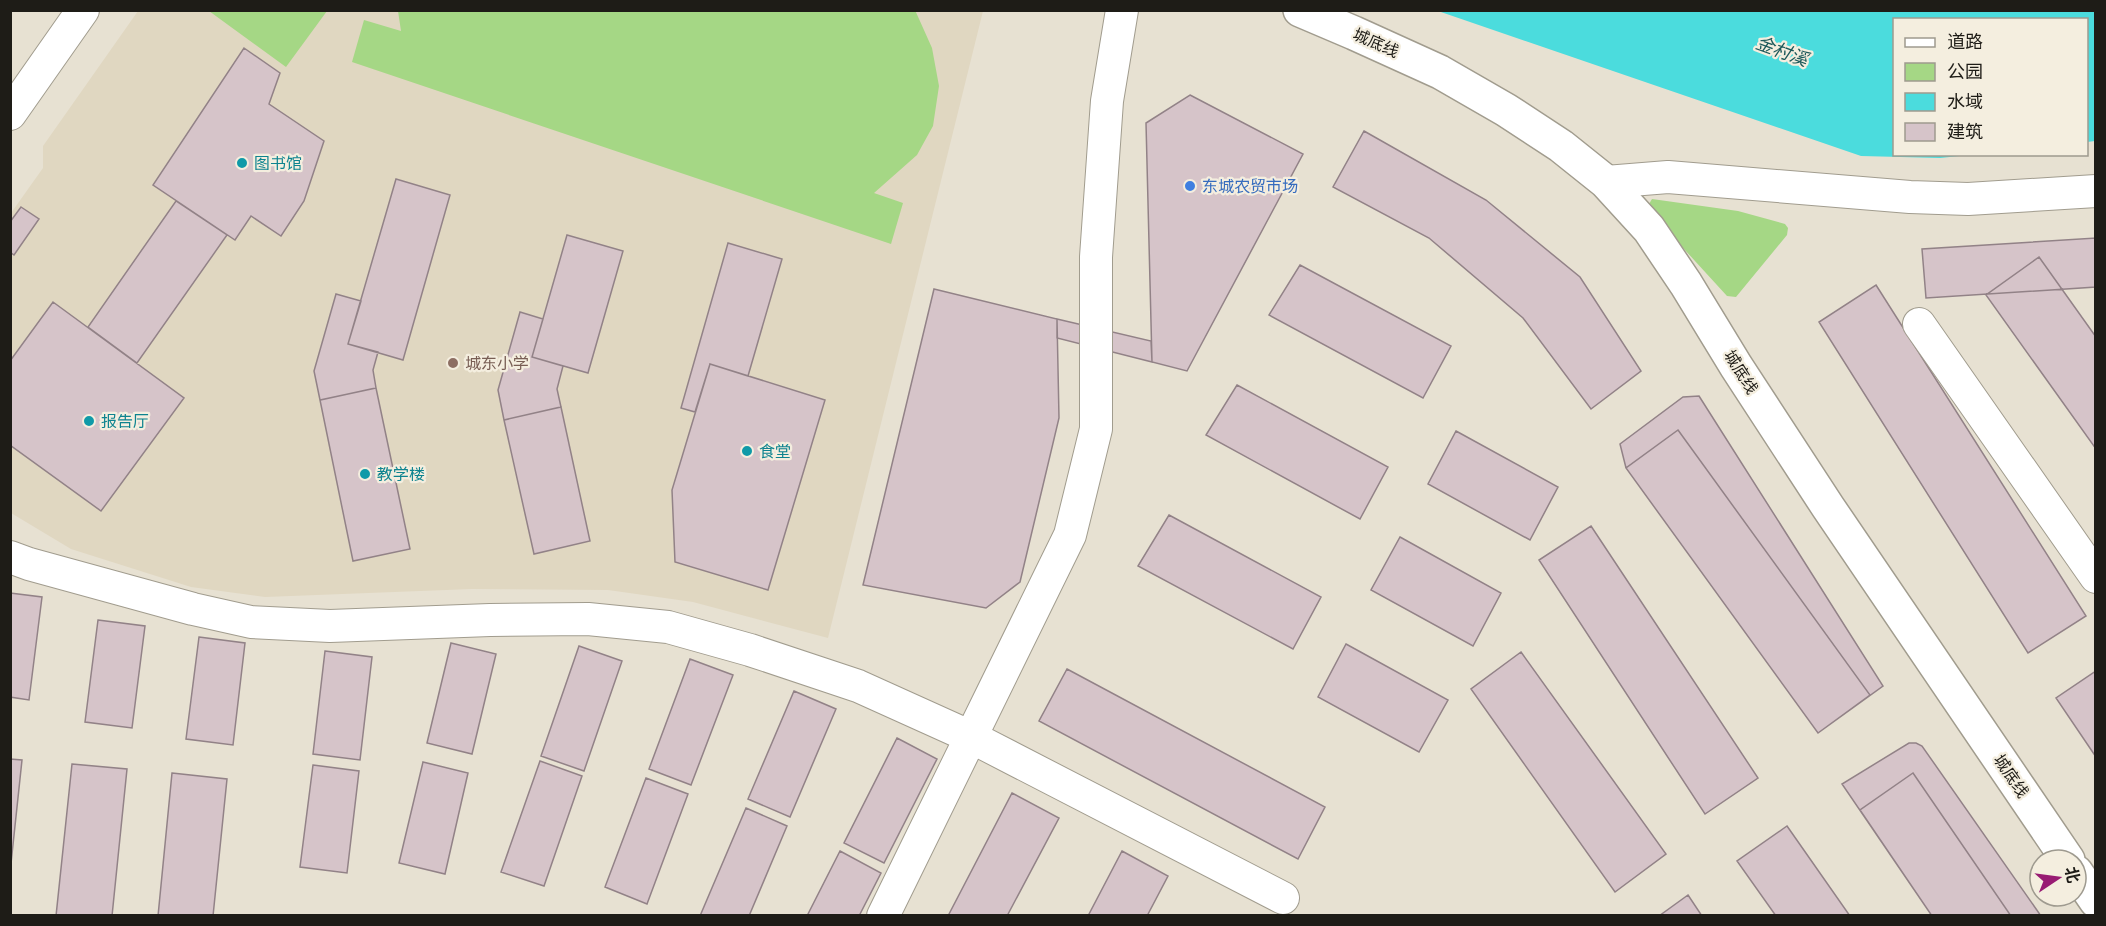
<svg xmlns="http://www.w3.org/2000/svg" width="2106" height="926" viewBox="0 0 2106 926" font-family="'DejaVu Sans','Noto Sans SC',sans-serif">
<rect width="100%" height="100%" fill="#e7e1d2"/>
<path fill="#e0d7c1" d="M138,11h845l-155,627 -135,-36 -85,-12 -136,-1 -207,8 -74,-10 -120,-38 -60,-36v-300l32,-45v-22z"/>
<path fill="#a5d785" d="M915,10l17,38 7,38 -6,40 -16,29 -43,38 29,10 -12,41 -539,-182 12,-42 37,11 -3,-20z
M209,11h118l-41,56z
M1652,199l86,12 47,13 3,4 -1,7 -51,62 -9,-1 -75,-82 -3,-10z"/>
<path fill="#4bdcdd" d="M1438,11h657v130l-8,1 -1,-122h-192v134l75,1 -29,3 -79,-2z"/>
<path fill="#d6c4c9" stroke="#928287" stroke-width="1.5" d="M244,48l36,25 -11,31 55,37 -20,60 -23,35 -30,-20 -16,24 -82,-55z
M1190,95l113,59 -116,217 -35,-9 -6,-239z
M1364,131l122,69 94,77 61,94 -50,38 -68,-91 -94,-80 -96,-51z
M396,179l54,16 -47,165 -55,-16z
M176,201l51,34 -90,128 -49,-36z
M21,207l18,12 -25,36 -4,-3v-30z
M567,235l56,16 -35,122 -56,-16z
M2096,238v49l-170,11 -4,-49z
M728,243l54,16 -34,117 -38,-12 -15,48 -14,-4z
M2039,257l57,80v112l-110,-154z
M1300,265l151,81 -28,52 -154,-83z
M1876,285l210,331 -58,37 -209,-331z
M934,289l123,30 2,99 -39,164 -34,26 -123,-23z
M336,294l25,7 -13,43 30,8 -5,18 3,18 -56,12 -6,-29z
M53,302l131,96 -83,113 -91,-66v-84z
M520,312l23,7 -11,38 31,9 -6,23 4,18 -57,13 -6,-30z
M1057,319l94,22 1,21 -95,-24z
M710,364l115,36 -57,190 -93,-28 -3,-72z
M1237,385l151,82 -28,52 -154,-84z
M376,388l34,161 -57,12 -33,-161z
M1699,396l184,290 -65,47 -192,-265 -6,-24 63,-47z
M561,407l29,134 -56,13 -30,-134z
M1678,430l192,265 -52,38 -192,-265z
M1456,431l102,56 -28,53 -102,-56z
M1169,515l152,82 -28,52 -155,-83z
M1591,526l167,252 -53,36 -166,-254z
M1400,537l101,56 -28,53 -102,-56z
M10,593l32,4 -13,103 -19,-3z
M98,620l47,6 -13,102 -47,-6z
M199,637l46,6 -12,102 -47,-6z
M451,643l45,11 -24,100 -45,-11z
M1346,644l102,56 -29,52 -101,-55z
M579,646l43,15 -38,110 -43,-15z
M325,651l47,6 -12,103 -47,-6z
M1521,652l145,202 -51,38 -144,-203z
M690,659l43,16 -42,110 -42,-16z
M1067,669l258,138 -27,52 -259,-138z
M2096,671v86l-40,-59z
M794,691l42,18 -46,108 -42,-18z
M897,738l40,21 -53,104 -40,-20z
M1909,743h7l6,3 119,170h-109l-90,-132z
M10,759l12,1 -12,113z
M540,761l42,15 -38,110 -43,-14z
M423,762l45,11 -23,101 -46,-11z
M72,764l55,5 -15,147h-56z
M313,765l46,6 -12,102 -47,-6z
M172,773l55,6 -14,137h-55z
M1913,773l98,143h-79l-72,-106z
M646,778l42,16 -41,110 -42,-17z
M1012,793l47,25 -52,98h-59z
M746,808l41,18 -38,90h-49z
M1787,826l63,90h-74l-39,-55z
M840,851l41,22 -22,43h-52z
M1122,851l46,25 -21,40h-59z
M1688,895l14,21h-43z"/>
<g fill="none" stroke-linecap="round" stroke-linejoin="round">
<g stroke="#a19c8e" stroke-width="34">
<path id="minor" d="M10,114l73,-104
M1606,182l62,-5 242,20 58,2 128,-8
M1919,324l177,253
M10,557l19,7 164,45 58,13 79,4 160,-6 98,-1 80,8 82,23 108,36 113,51 312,161
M883,916l187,-381 26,-106v-172l11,-156 15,-91"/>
</g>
<g stroke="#a19c8e" stroke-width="36">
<path id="major" d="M1300,10l54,23 86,39 66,38 55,36 45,36 43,47 37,55 50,82 92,141 240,353
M2076,872l20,29"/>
</g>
<use href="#minor" stroke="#fff" stroke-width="32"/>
<use href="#major" stroke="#fff" stroke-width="33"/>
</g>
<g fill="#0f9aa8" stroke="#f4eedf" stroke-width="2">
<circle cx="242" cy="163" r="6"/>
<circle cx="89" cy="421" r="6"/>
<circle cx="747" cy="451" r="6"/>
<circle cx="365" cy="474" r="6"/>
</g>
<circle fill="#3f7fe0" stroke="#f4eedf" stroke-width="2" cx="1190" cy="186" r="6"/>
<circle fill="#8d6e63" stroke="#f4eedf" stroke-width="2" cx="453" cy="363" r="6"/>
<g text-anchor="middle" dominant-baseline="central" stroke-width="4.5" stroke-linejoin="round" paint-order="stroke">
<g font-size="16" fill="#1e1c17" stroke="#f4eedf">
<text transform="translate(1376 43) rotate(24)">城底线</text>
<text transform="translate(1741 372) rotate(58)">城底线</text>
<text transform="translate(2011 776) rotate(56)">城底线</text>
</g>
<g font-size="16" fill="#0d838f" stroke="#f4eedf" text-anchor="start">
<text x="254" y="163">图书馆</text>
<text x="101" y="421">报告厅</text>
<text x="759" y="451">食堂</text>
<text x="377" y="474">教学楼</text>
</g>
<g font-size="16" fill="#366cbe" stroke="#f4eedf" text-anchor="start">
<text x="1202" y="186">东城农贸市场</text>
</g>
<g font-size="16" fill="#785e54" stroke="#f4eedf" text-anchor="start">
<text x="465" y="363">城东小学</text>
</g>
<g font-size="18" font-style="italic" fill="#1d595a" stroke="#f4eedf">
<text transform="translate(1782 51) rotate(20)">金村溪</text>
</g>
</g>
<rect width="2106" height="926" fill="none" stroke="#1e1c17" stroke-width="24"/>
<rect x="1893" y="18" width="195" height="138" fill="#f4eedf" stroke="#9e9a8f" stroke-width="1.5"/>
<rect x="1905" y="38" width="30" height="9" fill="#ffffff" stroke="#9e9a8f" stroke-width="1.5"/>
<text x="1947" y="48" font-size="18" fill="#1e1c17">道路</text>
<rect x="1905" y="63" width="30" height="18" fill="#a5d785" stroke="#9e9a8f" stroke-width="1.5"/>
<text x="1947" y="78" font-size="18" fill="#1e1c17">公园</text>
<rect x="1905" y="93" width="30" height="18" fill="#4bdcdd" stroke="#9e9a8f" stroke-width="1.5"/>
<text x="1947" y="108" font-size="18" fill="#1e1c17">水域</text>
<rect x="1905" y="123" width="30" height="18" fill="#d6c4c9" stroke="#9e9a8f" stroke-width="1.5"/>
<text x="1947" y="138" font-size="18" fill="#1e1c17">建筑</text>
<g transform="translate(2058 878) rotate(77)"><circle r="28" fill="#f4eedf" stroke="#9e9a8f" stroke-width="1.5"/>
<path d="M0-4.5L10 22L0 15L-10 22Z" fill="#981b73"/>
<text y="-9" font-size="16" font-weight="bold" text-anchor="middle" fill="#1e1c17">北</text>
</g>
</svg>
